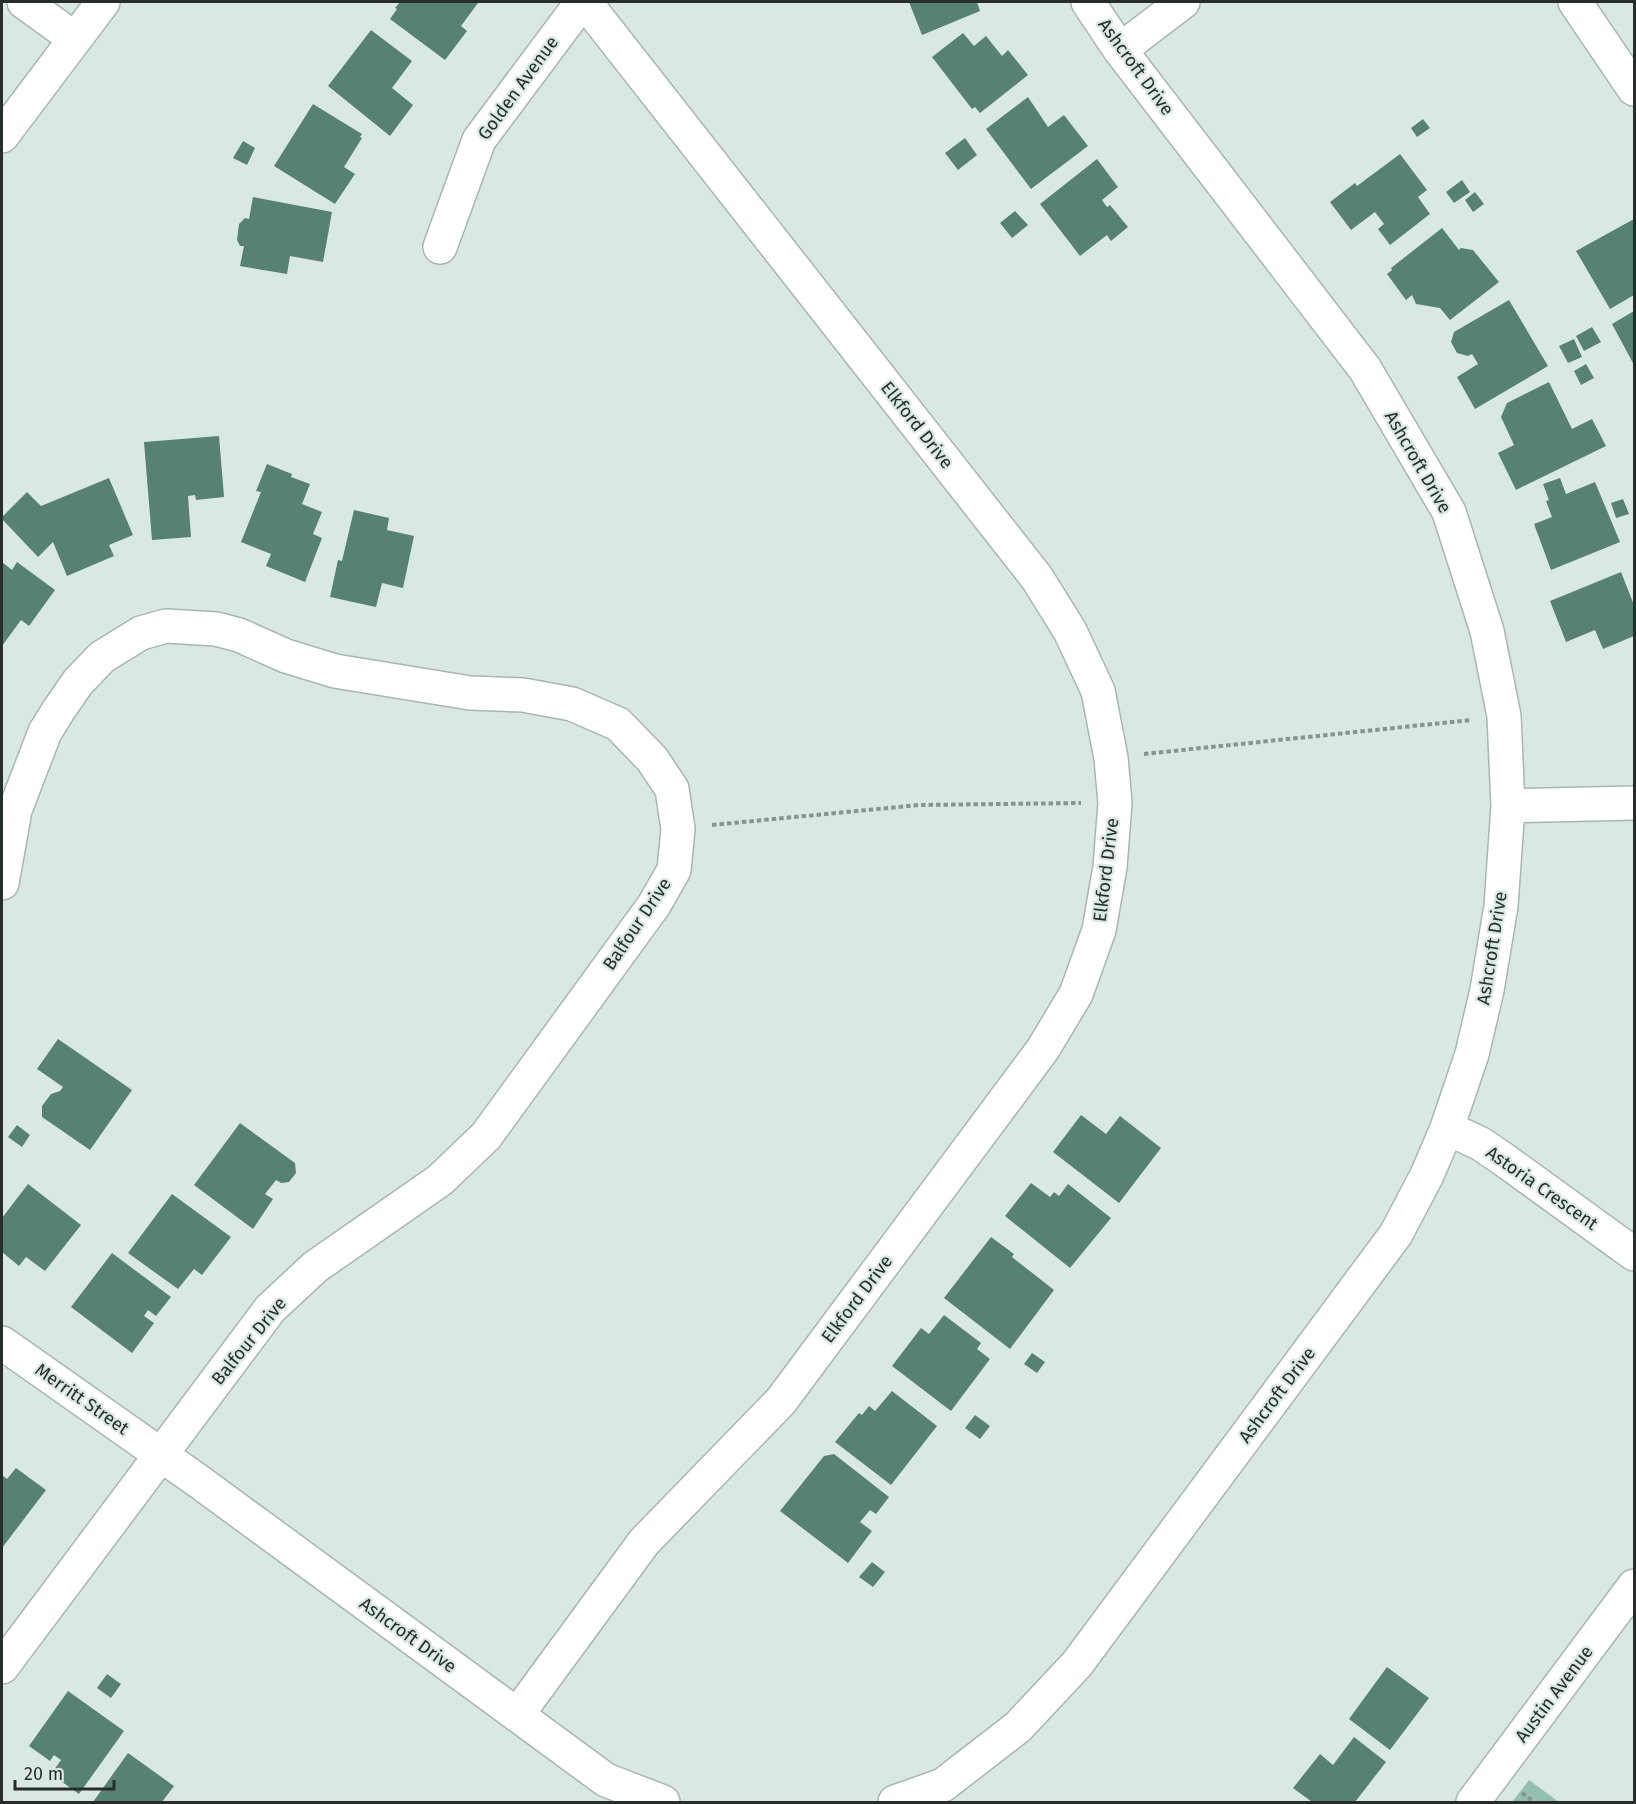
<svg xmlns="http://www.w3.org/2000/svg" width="1636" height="1804" viewBox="0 0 1636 1804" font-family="'Fira Sans',sans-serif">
<rect width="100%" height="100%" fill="#d9e9e2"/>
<path fill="#95bfaf" d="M1529,1780l30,22h-47z"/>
<path fill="#578272" d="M397,2h80l1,1 -17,23 6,5 -22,29 -55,-41 7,-10 -2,-1 4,-5z
M909,2h68l3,9 -58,24z
M371,30l41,31 -20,27 21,17 -23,31 -62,-50z
M963,33l11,13 12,-10 16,20 6,-6 20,25 -48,38 -5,-6 -3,2 -40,-52z
M1028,97l20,30 16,-12 24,31 -57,43 -45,-60z
M313,104l49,30 -2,3 2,1 -18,29 11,7 -20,30 -61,-38z
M1423,119l7,9 -13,9 -6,-9z
M965,138l12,17 -19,15 -13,-17z
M243,141l12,7 -8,17 -14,-7z
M1400,154l27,36 -9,7 12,17 -40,31 -12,-16 6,-5 -9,-12 -24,18 -21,-28 25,-19 2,3z
M1097,159l21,28 -16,13 5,7 3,-2 18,22 -17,14 -4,-6 -27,21 -40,-52z
M1462,180l8,12 -16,11 -8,-11z
M1475,192l9,12 -11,8 -8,-12z
M253,197l79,15 -9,50 -33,-6 -3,18 -47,-8 4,-20h-4l-3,-6 2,-16 6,-6 4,1z
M1015,211l13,14 -16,13 -12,-15z
M1634,219v76l-24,14 -34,-58z
M1442,228l17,22 2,-2 12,2 26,32 -49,38 -10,-12 -24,-4 -4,-9 -6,5 -19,-26 5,-4 -1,-2z
M1509,300l39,66 -73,43 -18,-32 21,-13 -6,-10 -4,2 -11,-3 -6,-11 3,-10z
M1634,311v54l-22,-41z
M1592,327l9,15 -17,9 -8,-15z
M1574,339l8,18 -14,6 -9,-17z
M1586,364l8,14 -13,7 -7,-14z
M1549,382l23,47 20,-10 14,27 -90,44 -18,-37 16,-8 -13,-28 6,-14z
M219,436l5,61 -28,3 -1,-5 -7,1 3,41 -39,3 -8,-98z
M267,464l25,10 -1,3 19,7 -8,20 20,8 -9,22 9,4 -17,44 -39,-16 5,-12 -30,-12 20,-50 -5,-1z
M109,478l24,57 -24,10 5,11 -47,20 -14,-34 -15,15 -36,-38v-2l25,-25 14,14z
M1560,478l6,16 29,-12 25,60 -69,28 -17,-46 18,-7 -6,-16 3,-1 -6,-16z
M1623,499l6,15 -13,4 -5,-15z
M354,510l35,8 -2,12 27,6 -11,52 -21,-5 -6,24 -46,-10 8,-37 4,1z
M2,562l10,8 5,-8 38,28 -26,36 -8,-6 -19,26z
M1621,572l13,33v31l-31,13 -8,-19 -29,12 -16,-41z
M58,1039l74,51 -42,60 -48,-33v-11l9,-12 9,-3 3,-4 -26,-18z
M1081,1115l25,19 14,-18 41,32 -42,55 -66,-51z
M240,1123l55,40 1,10 -7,9 -8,1 -5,-3 -11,14 8,5 -20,30 -59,-44z
M17,1125l13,10 -8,12 -14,-10z
M1031,1183l19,14 4,-5 5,4 9,-12 43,34 -41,50 -65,-52z
M28,1184l53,41 -36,46 -19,-14 -7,9 -17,-14v-34z
M172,1194l59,43 -29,38 -8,-6 -16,20 -50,-36z
M991,1237l23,17 -2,3 42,33 -44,59 -66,-51z
M112,1253l59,44 -15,19 -8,-6 -4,6 10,7 -22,30 -61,-46z
M944,1315l37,28 -4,6 13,10 -39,52 -59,-45 29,-38 8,6z
M1032,1353l13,9 -8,11 -13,-9z
M892,1391l45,35 -46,59 -56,-43 24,-29 3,2 7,-9 6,5z
M975,1415l15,11 -10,13 -15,-11z
M834,1454l55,43 -13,17 -6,-4 -10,12 12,9 -24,32 -68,-52 44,-55z
M16,1468l30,22 -44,58v-73l5,4z
M872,1562l13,10 -12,15 -14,-10z
M1387,1667l42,31 -39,52 -41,-31z
M107,1674l14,10 -10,14 -14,-10z
M68,1691l56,40 -45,63 -28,-20 10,-14 -7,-5 -4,6 -21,-15z
M1354,1737l32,25 -31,40h-43l-19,-14 27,-34 13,11z
M128,1753l46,33 -12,16h-69z"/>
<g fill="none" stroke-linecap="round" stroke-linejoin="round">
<g stroke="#a7b7b0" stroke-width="36">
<path id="minor" d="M24,2l51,37
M1575,2l59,87
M1120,50l63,-48
M2,136l101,-134
M440,247l39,-107 103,-138
M1508,806l126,-3
M2,883l13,-73 30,-78 13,-21 20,-29 24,-25 39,-24 25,-7 50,3 23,6 47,21 49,15 135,22 53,2 49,9 46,20 34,35 20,30 6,40 -4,41 -20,35 -168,231 -46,44 -125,87 -45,42 -268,358
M1447,1128l34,16 22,15 131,95
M2,1343l199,140 405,297 57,22
M517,1715l127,-173 137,-141 262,-352 33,-55 23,-64 11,-63 5,-64 -4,-45 -13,-67 -28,-60 -33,-53 -452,-576
M895,1802l48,-17 75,-58 59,-63 319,-430 31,-59 20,-47 25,-74 15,-64 14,-84 7,-100 -4,-90 -17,-85 -38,-119 -84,-143 -245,-319 -32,-48
M1473,1802l161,-216"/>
</g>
<path stroke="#88948f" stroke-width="4" stroke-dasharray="4.5 3" stroke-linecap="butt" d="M1144,754l327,-34
M712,825l207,-20 162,-2
M1522,1793l12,9"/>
<use href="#minor" stroke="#fff" stroke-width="33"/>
</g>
<g text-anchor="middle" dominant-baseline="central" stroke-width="4.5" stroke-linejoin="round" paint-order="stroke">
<g font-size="18" fill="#262d2a" stroke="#d9e9e2">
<text transform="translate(1136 67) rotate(54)">Ashcroft Drive</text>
<text transform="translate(518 88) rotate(-54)">Golden Avenue</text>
<text transform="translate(917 425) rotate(52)">Elkford Drive</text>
<text transform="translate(1418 462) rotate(60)">Ashcroft Drive</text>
<text transform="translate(1106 870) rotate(-83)">Elkford Drive</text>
<text transform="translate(637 924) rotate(-56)">Balfour Drive</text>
<text transform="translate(1492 948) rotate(-81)">Ashcroft Drive</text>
<text transform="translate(1542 1188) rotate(35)">Astoria Crescent</text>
<text transform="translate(857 1299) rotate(-53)">Elkford Drive</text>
<text transform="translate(249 1341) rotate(-51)">Balfour Drive</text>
<text transform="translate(1277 1395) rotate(-53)">Ashcroft Drive</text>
<text transform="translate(82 1399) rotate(35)">Merritt Street</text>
<text transform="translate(408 1635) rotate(36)">Ashcroft Drive</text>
<text transform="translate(1554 1694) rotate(-53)">Austin Avenue</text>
</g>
</g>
<rect width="1636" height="1804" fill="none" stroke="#262d2a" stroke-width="6"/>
<path d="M15 1780v9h99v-9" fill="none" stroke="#262d2a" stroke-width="3"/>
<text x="24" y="1780" font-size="18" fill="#262d2a" stroke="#d9e9e2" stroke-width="4.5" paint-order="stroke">20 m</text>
</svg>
